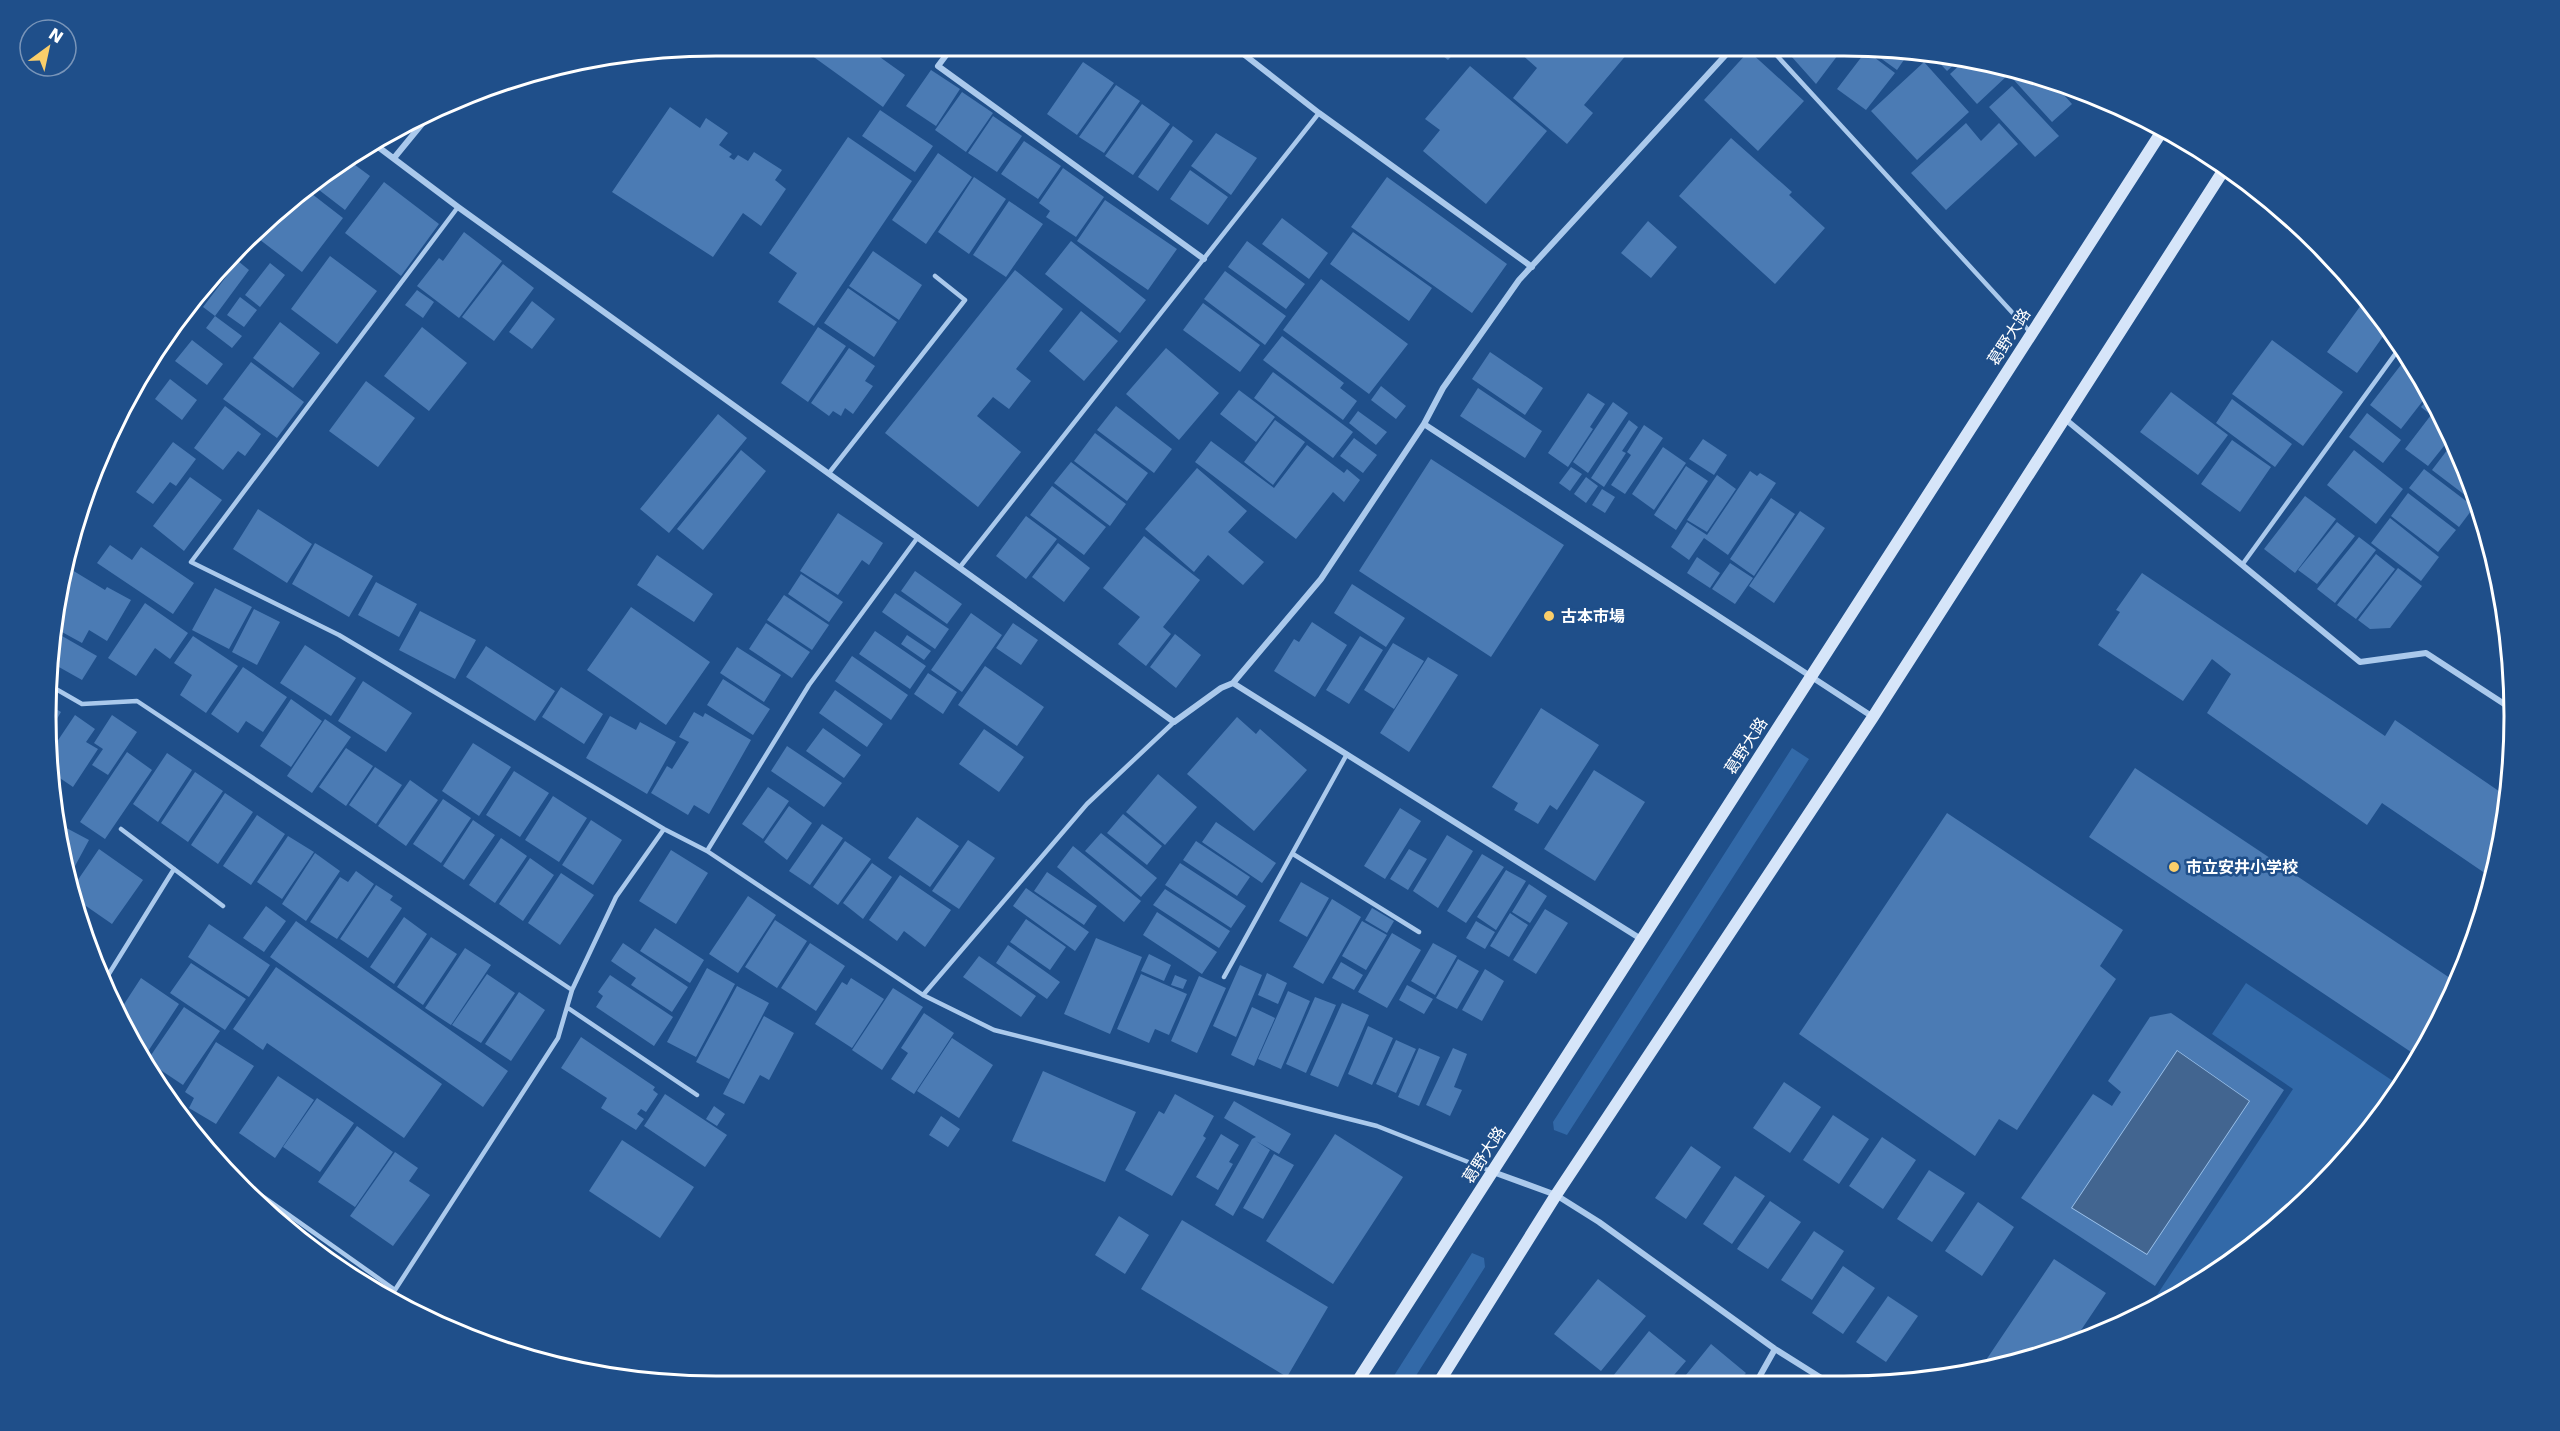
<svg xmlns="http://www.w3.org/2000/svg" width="2560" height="1431" viewBox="0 0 2560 1431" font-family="'DejaVu Sans','Noto Sans JP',sans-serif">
<rect width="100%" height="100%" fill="#1f4f8a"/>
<path fill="#3269a8" d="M1792,748l17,11 -242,376 -13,-5 -1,-8z
M2246,983l153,102 -80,104 -102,84 -68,34 144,-218 -81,-55z
M1472,1253l12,5 1,9 -73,115h-22z"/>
<path fill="#426590" stroke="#9ec4ed" stroke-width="1.5" d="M2177,1050l73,51 -103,154 -76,-47z"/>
<path fill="#4b7bb4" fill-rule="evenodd" d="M1886,46l24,5 -13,19 -18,-13z
M1633,47l-49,58 9,8 -26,31 -54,-46 24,-30 -17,-15 4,-5z
M1783,47h61l-28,37z
M1433,48h26l-11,12z
M804,50h66l35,25 -22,32z
M1749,51l55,50 -46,50 -54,-51z
M1866,51l29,22 -29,37 -29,-21z
M1932,55l27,5 -12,11z
M1964,61l40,8 5,5 -32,30 -27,-30z
M1083,62l31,21 -37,52 -30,-21z
M1924,62l45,50 -52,48 -46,-49z
M1470,66l77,65 -61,73 -63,-53 17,-21 -15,-11z
M931,70l29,19 -24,37 -30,-20z
M2020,73l29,5 23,26 -20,18 -39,-43z
M1116,85l24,16 -36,52 -25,-16z
M2012,86l47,50 -24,21 -46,-50z
M962,92l31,21 -27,39 -31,-22z
M1142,104l28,20 -37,51 -28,-19z
M670,107l30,21 6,-10 22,15 -9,12 13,9 -3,3 5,3 4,-5 10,6 6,-9 28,18 -7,10 11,9 -25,37 -18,-13 -30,44 -101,-65z
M880,110l53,36 -18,26 -53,-36z
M993,116l29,20 -25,36 -29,-19z
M1966,123l15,18 18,-18 19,21 -72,66 -35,-37z
M1173,126l20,15 -35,50 -20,-14z
M1216,133l41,25 -26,37 -40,-29z
M848,137l64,44 -98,145 -36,-24 19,-29 -28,-20z
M1731,138l61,54 -3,3 36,33 -50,56 -96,-88z
M1024,141l37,25 -23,33 -37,-25z
M938,153l34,24 -46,67 -34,-24z
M347,159l23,17 -25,34 -35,-27z
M1063,168l41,29 -28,40 -30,-20 4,-6 -11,-8z
M1190,170l38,27 -20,28 -38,-26z
M974,177l32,22 -37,55 -31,-22z
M1387,177l120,87 -35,49 -121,-86z
M384,182l55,42 -38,52 -56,-43z
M303,187l40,31 -41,54 -51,-39z
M1105,200l72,49 -29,41 -71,-49z
M1009,201l34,23 -37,53 -33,-22z
M1282,218l46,35 -19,26 -47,-35z
M1648,221l29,26 -26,31 -30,-25z
M464,232l38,29 -43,57 -42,-32 22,-28 4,3z
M1353,232l79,56 -23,33 -79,-57z
M1071,241l75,59 -26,33 -75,-59z
M1247,241l58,43 -19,25 -58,-42z
M873,251l49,34 -23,35 -50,-34z
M330,256l47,35 -40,53 -46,-35z
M238,261l11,9 -34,46 -12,-9z
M270,263l15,12 -25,32 -15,-12z
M503,264l31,24 -40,53 -32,-24z
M1015,270l48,39 -47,60 15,12 -22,28 -16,-12 -16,19 44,36 -43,55 -93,-74z
M1225,271l61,45 -21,29 -61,-46z
M1321,279l87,65 -39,50 -86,-64z
M848,288l49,34 -23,35 -50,-34z
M417,290l17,12 -11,16 -18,-13z
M240,297l17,13 -13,17 -17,-12z
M532,301l23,18 -23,30 -23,-17z
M2364,301l16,12 9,15 -32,45 -30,-21z
M1203,303l57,42 -20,27 -57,-42z
M1081,311l37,30 -34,40 -35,-30z
M215,316l27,20 -10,12 -26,-20z
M280,322l40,31 -27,35 -40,-30z
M422,327l45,36 -38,48 -45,-35z
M818,327l28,19 -38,56 -27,-19z
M1282,336l62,47 -4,5 17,13 -14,19 -80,-60z
M192,340l31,24 -16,21 -32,-24z
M2272,340l71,52 -40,54 -71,-52z
M849,348l26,18 -10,15 8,5 -20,28 -8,-6 -4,8 -8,-5 -4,5 -18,-13z
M1166,348l53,45 -40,47 -53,-46z
M153,352l-38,96 -10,-4 9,-25z
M1490,352l53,36 -18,27 -53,-36z
M2407,357l22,36 -28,36 -31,-24z
M251,362l53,40 -27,36 -54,-39z
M1273,372l80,60 -20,26 -79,-60z
M170,379l27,21 -15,20 -27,-21z
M366,381l49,37 -37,49 -49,-36z
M1381,386l25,20 -10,13 -25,-19z
M1478,388l64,43 -17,27 -65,-42z
M1239,390l36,27 -19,25 -36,-28z
M2171,392l57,43 -30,40 -58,-43z
M1588,393l17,11 -15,23 3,2 -25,38 -20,-14z
M2431,395l15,24 6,17 -24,30 -23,-17 26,-34 -10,-8z
M2232,399l60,45 -17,23 -59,-44z
M1613,402l15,11 -40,60 -15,-11z
M225,406l36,28 -16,22 -7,-5 -15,19 -29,-22z
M1116,406l56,43 -18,24 -57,-43z
M1358,411l29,21 -11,13 -27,-22z
M2367,413l34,27 -18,23 -34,-26z
M718,414l29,24 -78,95 -29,-24z
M1275,420l30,22 -32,43 -29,-23z
M1629,420l9,7 -16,24 4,2 -22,34 -13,-9z
M1644,425l19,13 -38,56 -14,-9 20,-30 -4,-3z
M1095,433l53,40 -21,28 -53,-40z
M1354,438l23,17 -14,18 -23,-17z
M1703,439l24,16 -13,20 -25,-16z
M2232,440l39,27 -31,45 -39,-28z
M1211,441l63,47 33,-43 37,28 3,-4 13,11 -16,22 -11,-10 -37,47 -101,-77z
M2454,441l17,45 7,19 -46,-35z
M173,442l23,17 -20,27 -6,-4 -17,22 -17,-12z
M1663,447l23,16 -32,47 -22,-16z
M741,450l25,21 -63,79 -26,-21z
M2354,450l49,39 -27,35 -49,-39z
M1431,459l133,86 -73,112 -132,-86z
M1071,462l55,42 -16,22 -56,-43z
M1686,466l22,15 -32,49 -22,-15z
M1571,467l11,7 -12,17 -11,-8z
M1197,468l50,43 -19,21 36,30 -21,23 -35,-30 -14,17 -49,-43z
M2424,469l50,38 -15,20 -50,-39z
M1750,471l7,5 3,-3 16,10 -48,72 -24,-17 -15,22 -18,-13 16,-25 20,13z
M1717,475l19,14 -29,43 -20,-12z
M190,477l32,23 -38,51 -31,-25z
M1586,477l12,9 -12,17 -12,-9z
M1052,486l54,41 -22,28 -54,-40z
M1602,489l13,8 -10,16 -13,-8z
M2408,493l48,37 -18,22 -47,-36z
M2305,496l31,23 -41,54 -31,-24z
M1771,498l24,16 -41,62 -24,-17z
M258,509l54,35 -25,39 -54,-34z
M1800,511l25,17 -51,75 -25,-17z
M838,513l45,30 -14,22 -7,-5 -24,35 -38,-24z
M1026,516l31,23 -31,40 -30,-23z
M2390,518l49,39 -18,24 -50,-38z
M2337,522l18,14 -38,48 -19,-14z
M1144,536l56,44 -37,47 8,7 -25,32 -28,-22 22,-27 -37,-29z
M2359,537l17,13 -41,53 -18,-14z
M315,543l58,33 -24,41 -57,-33z
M1058,543l32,25 -26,34 -32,-25z
M110,545l22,15 9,-13 53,36 -21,31 -76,-51z
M2376,554l19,15 -39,50 -19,-14z
M657,555l56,39 -19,28 -57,-37z
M1697,557l23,16 -10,15 -23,-15z
M1730,563l23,15 -18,26 -23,-15z
M2398,568l24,18 -32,42 -20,1 -12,-9z
M72,570l33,20 2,-3 24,13 -24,41 -18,-11 -7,13 -31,-17 6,-30z
M915,571l47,33 -15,20 -46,-33z
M2142,573l243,163 10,-16 114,78 -17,80 -110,-75 -15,22 -160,-112 24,-39 -19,-15 -29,42 -85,-56 22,-33 -4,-2z
M801,574l42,28 -14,20 -41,-28z
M376,582l41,22 -18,33 -41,-22z
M1352,584l53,34 -19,29 -52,-34z
M215,588l37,19 -23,42 -37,-19z
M895,593l54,36 -14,20 -53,-37z
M784,595l45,30 -17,25 -45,-30z
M145,603l43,30 -18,26 -15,-11 -19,28 -28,-18z
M631,607l79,55 -44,63 -79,-55z
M254,609l26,13 -23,43 -25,-13z
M420,611l56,29 -21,39 -56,-29z
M971,613l31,22 -40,57 -31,-22z
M1312,622l35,23 -32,52 -41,-26 20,-32 5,3z
M766,623l44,29 -18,26 -43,-29z
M1013,623l25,17 -17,25 -25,-17z
M875,631l51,35 -16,23 -51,-35z
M1175,634l26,21 -25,33 -26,-21z
M907,635l24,16 -7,9 -23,-16z
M62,636l35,20 -15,24 -32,-18z
M193,636l45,30 -32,47 -26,-18 12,-20 -18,-12z
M1360,636l23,14 -34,54 -23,-14z
M1393,643l31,18 -30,48 -30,-19z
M305,645l51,33 -25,38 -51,-33z
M486,646l69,45 -20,30 -69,-44z
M737,647l44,28 -17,27 -44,-29z
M852,656l56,39 -17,25 -56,-39z
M1428,657l30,18 -49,77 -29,-19z
M985,666l59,41 -27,39 -59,-41z
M243,667l44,30 -24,35 -17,-11 -8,12 -27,-19z
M928,673l29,19 -14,22 -29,-20z
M723,679l47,30 -17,26 -46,-30z
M363,681l49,32 -26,39 -48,-31z
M561,687l42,27 -19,30 -42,-27z
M835,690l48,34 -16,23 -48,-34z
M291,699l31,22 -31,46 -31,-21z
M48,704l13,8 -14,24z
M1541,708l58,37 -42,65 -7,-5 -12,19 -24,-14 4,-7 -26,-16z
M694,712l9,5 2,-4 46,27 -42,74 -15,-9 -6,10 -37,-22 16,-27 5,3 17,-27 -10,-5z
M75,715l20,14 -9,13 12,7 -25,38 -25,-17 -2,-12z
M112,715l25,17 -29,43 -16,-10 11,-16 -9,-6z
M610,716l26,14 4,-8 36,20 -29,52 -61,-36z
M1237,717l19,17 4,-5 47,41 -53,61 -67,-57z
M325,719l26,18 -39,56 -25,-17z
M823,728l38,27 -17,23 -38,-27z
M984,729l40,28 -25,35 -40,-28z
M473,743l38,24 -32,49 -37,-25z
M787,746l55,37 -18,24 -53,-36z
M346,748l27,18 -27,40 -27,-19z
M127,752l25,18 -47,69 -25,-17z
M167,753l25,17 -34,52 -25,-18z
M375,767l27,18 -26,39 -27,-19z
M2135,768l321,214 -36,76 -331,-221z
M1594,770l51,32 -50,79 -51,-32z
M514,771l35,22 -29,44 -34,-22z
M195,772l28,19 -35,51 -27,-19z
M1158,774l39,33 -32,38 -39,-33z
M410,780l28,20 -32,46 -28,-20z
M768,787l21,14 -26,38 -21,-15z
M225,793l28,19 -35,52 -27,-19z
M553,796l34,22 -28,44 -34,-22z
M443,799l28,19 -30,45 -28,-19z
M789,806l23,17 -25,37 -23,-18z
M1400,808l21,13 -36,58 -21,-13z
M1947,813l176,117 -23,36 16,13 -99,151 -18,-11 -24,37 -176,-122z
M1123,814l39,32 -15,19 -40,-32z
M257,815l28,19 -34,51 -28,-19z
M917,817l42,29 -29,41 -42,-29z
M473,820l22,15 -31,45 -21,-14z
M591,820l31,20 -29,45 -31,-20z
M1216,822l60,41 -14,20 -60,-41z
M57,823l32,17 -21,39 -10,-32z
M822,824l21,14 -33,47 -21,-14z
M1101,833l56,45 -16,19 -56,-46z
M1447,835l26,16 -35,57 -25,-17z
M288,836l26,16 -32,47 -25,-17z
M501,838l26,18 -32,47 -26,-18z
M968,840l27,18 -36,51 -27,-18z
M845,841l26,18 -33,46 -25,-18z
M1196,841l54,36 -13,19 -54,-36z
M1073,846l68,55 -17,21 -67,-55z
M99,849l44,31 -31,44 -39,-27 -2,-7z
M1409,849l18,10 -19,31 -18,-11z
M671,850l37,23 -32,51 -37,-23z
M315,853l25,18 -34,50 -24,-17z
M1482,854l22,13 -38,56 -19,-12z
M530,858l24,17 -31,46 -24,-17z
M872,863l20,14 -29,42 -20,-16z
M1180,863l66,43 -15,22 -66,-43z
M1506,870l20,11 -30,49 -19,-13z
M356,871l18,13 -37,55 -27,-17 30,-45 8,5z
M1047,872l50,34 -13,19 -50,-34z
M561,873l33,22 -34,50 -32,-22z
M900,875l51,35 -26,37 -21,-16 -7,10 -28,-21z
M1301,882l28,16 -22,39 -28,-16z
M1529,884l18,12 -17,27 -18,-11z
M376,885l17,11 -3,4 12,8 -34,50 -28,-19z
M1026,888l63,44 -14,19 -62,-45z
M1165,889l65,42 -11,17 -66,-43z
M748,896l28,19 -38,58 -29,-19z
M1332,899l29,18 -38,67 -30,-17z
M266,906l20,15 -22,31 -21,-14z
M1372,908l22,13 -7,12 -22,-13z
M1545,909l23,14 -32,51 -23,-14z
M1157,912l60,40 -15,22 -59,-39z
M1510,913l18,12 -19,32 -19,-11z
M404,917l23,17 -33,50 -24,-17z
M1026,919l40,28 -16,23 -40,-28z
M775,920l32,21 -30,47 -32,-21z
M296,921l212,150 -25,36 -213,-150z
M1362,921l25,14 -21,35 -24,-14z
M1476,921l19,11 -10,17 -19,-11z
M209,924l61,41 -21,32 -61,-40z
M655,928l49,32 -14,23 -50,-32z
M1392,933l29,17 -34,58 -29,-16z
M431,937l26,17 -34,51 -26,-18z
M1096,938l46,19 -32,77 -46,-20z
M623,943l65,44 -16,25 -41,-27 5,-7 -25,-17z
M810,943l35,23 -29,45 -35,-23z
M1433,943l24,13 -22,39 -24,-14z
M1008,945l52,37 -13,17 -51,-36z
M465,948l26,17 -40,60 -26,-17z
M1149,954l22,11 -7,16 -23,-10z
M979,956l57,40 -15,21 -58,-40z
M1458,959l21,12 -22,38 -21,-11z
M1341,962l22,13 -9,15 -22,-12z
M191,963l55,36 -21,31 -55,-37z
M1240,965l22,10 -26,62 -23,-11z
M276,967l166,117 -38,54 -137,-95 -4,7 -30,-21z
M707,968l28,16 -39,73 -29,-15z
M1485,969l19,12 -22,40 -20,-11z
M1267,973l20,10 -9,21 -20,-9z
M487,974l28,19 -34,50 -29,-18z
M1141,974l46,20 -18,41 -14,-6 -6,14 -32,-14z
M610,975l63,42 -19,29 -58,-39 7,-11 -5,-4z
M1175,975l12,5 -4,9 -12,-4z
M1199,976l27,12 -29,65 -26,-12z
M141,978l38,26 -36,55 -8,-8 -18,-36z
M851,978l33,21 -32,49 -37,-24 27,-42 5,3z
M1407,985l26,14 -9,15 -25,-14z
M737,986l32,17 -40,76 -33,-17z
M893,988l30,19 -41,63 -30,-20z
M1288,991l22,10 -29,68 -23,-10z
M519,992l26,18 -34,51 -26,-17z
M1315,997l21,8 -30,68 -20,-9z
M1342,1003l27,12 -31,72 -28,-12z
M184,1007l36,24 -37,54 -36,-24z
M1252,1007l23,11 -21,48 -23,-11z
M924,1013l30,20 -40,61 -23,-15 17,-26 -7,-5z
M2171,1013l113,77 -129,196 -134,-88 72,-104 19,12 9,-14 -13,-11 42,-64zM2177,1050l73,51 -103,154 -76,-47z
M764,1016l30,17 -25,47 -9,-5 -16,29 -21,-10z
M1368,1026l25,12 -21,47 -24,-11z
M581,1037l74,50 -2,3 5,4 -12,18 -5,-3 -4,5 7,5 -8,11 -35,-22 6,-10 -46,-30z
M952,1038l41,27 -34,53 -42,-27z
M1396,1040l20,9 -20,44 -20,-9z
M216,1042l38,24 -38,58 -27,-16 5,-10 -9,-6z
M1419,1048l21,9 -21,49 -21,-9z
M1453,1048l14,6 -13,33 8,3 -12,26 -24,-11z
M1043,1071l93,41 -31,70 -93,-41z
M278,1076l36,24 -39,58 -36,-25z
M1784,1082l37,25 -31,46 -37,-25z
M665,1094l62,41 -22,32 -61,-41z
M1175,1094l39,22 -11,20 3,2 -34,58 -47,-26 34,-59 5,3z
M317,1098l37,25 -34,49 -37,-25z
M1234,1101l57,33 -12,20 -23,-13 14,9 -37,66 -18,-11 37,-66 4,-2 -32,-19z
M714,1106l11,8 -8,12 -11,-7z
M1833,1115l36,24 -30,45 -36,-24z
M941,1116l19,13 -12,18 -19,-12z
M357,1126l36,26 -38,55 -37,-25z
M1221,1134l18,11 -10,17 4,2 -15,26 -22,-13z
M1335,1134l68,43 -70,107 -67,-43z
M1882,1137l34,23 -33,49 -34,-23z
M622,1140l72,47 -34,51 -71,-47z
M1691,1146l30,21 -35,52 -31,-21z
M395,1152l23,16 -9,13 21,14 -37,51 -43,-30z
M1274,1154l20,11 -31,54 -20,-11z
M1929,1170l36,23 -33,49 -35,-23z
M1735,1176l30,20 -33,48 -29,-20z
M1770,1201l31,21 -33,47 -31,-20z
M1978,1202l36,25 -32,49 -37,-25z
M1119,1216l30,19 -24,39 -30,-19z
M1182,1220l146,87 -41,70 -146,-88z
M1814,1231l30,20 -32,49 -31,-20z
M2054,1259l52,34 -35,52 -11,5 -80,19z
M1843,1266l32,22 -32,46 -31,-21z
M1598,1279l48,37 -45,55 -47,-37z
M1888,1296l30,20 -32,46 -30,-20z
M1649,1331l37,30 -17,20h-60z
M1711,1344l35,29 -7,8h-58z"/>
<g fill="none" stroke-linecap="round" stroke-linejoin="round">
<path stroke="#aac9ec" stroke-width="4.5" d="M1769,47l262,286
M458,207l-267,355 148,73 325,194 43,22 216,144 71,35 383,96 114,45
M829,473l136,-173 -30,-24
M2242,565l159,-219
M960,567l359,-454
M49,685l33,19 55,-3 435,289
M121,829l102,77
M707,851l102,-166 109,-148
M1293,854l126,78
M1224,977l123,-223
M102,985l72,-116
M923,995l164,-191 87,-82
M568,1008l129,87
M221,1167l174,123 163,-252 14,-48 44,-93 48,-68
M388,1300l7,-10"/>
<path stroke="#aac9ec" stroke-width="6" d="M1237,49l82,64 213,154
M950,50l-12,16 266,193
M373,143l85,64 716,515 47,-34 12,-5 88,-104 103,-155 19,-36 76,-108 214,-233
M394,158l41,-50
M2225,169l74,55
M2065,419l295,243 66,-9 86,56
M1424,424l449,293
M1233,683l408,256
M1493,1172l63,23 43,27 176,127 51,32
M1757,1381l18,-32"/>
<path stroke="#d6e5f9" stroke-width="12" d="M1357,1382l807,-1254
M1439,1382l117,-187 317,-478 352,-549"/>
</g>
<g fill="#face6a" stroke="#1f4f8a" stroke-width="2">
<circle cx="1549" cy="616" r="6"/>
<circle cx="2174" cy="867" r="6"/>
</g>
<g text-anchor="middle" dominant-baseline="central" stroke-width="5" stroke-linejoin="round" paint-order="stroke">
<g font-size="16" fill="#fff" stroke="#1f4f8a">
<text transform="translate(2009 337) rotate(-57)">葛野大路</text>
<text transform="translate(1746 746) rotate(-57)">葛野大路</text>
<text transform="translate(1484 1155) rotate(-57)">葛野大路</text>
</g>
<g font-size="16" font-weight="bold" fill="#fff" stroke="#1f4f8a" text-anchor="start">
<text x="1561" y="616">古本市場</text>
<text x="2186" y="867">市立安井小学校</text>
</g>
</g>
<path d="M0 0H2560V1431H0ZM716 56H1844A660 660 0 0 1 2504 716V716A660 660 0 0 1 1844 1376H716A660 660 0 0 1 56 716V716A660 660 0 0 1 716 56Z" fill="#1f4f8a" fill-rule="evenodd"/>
<path fill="none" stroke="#fff" stroke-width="3" d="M716 56H1844A660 660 0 0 1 2504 716V716A660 660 0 0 1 1844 1376H716A660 660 0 0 1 56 716V716A660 660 0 0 1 716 56Z"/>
<g transform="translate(48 48) rotate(33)"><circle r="28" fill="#1f4f8a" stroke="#7995b9" stroke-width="1.5"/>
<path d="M0-4.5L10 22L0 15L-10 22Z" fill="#face6a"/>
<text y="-9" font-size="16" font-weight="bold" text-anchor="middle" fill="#ffffff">N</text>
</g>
</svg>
